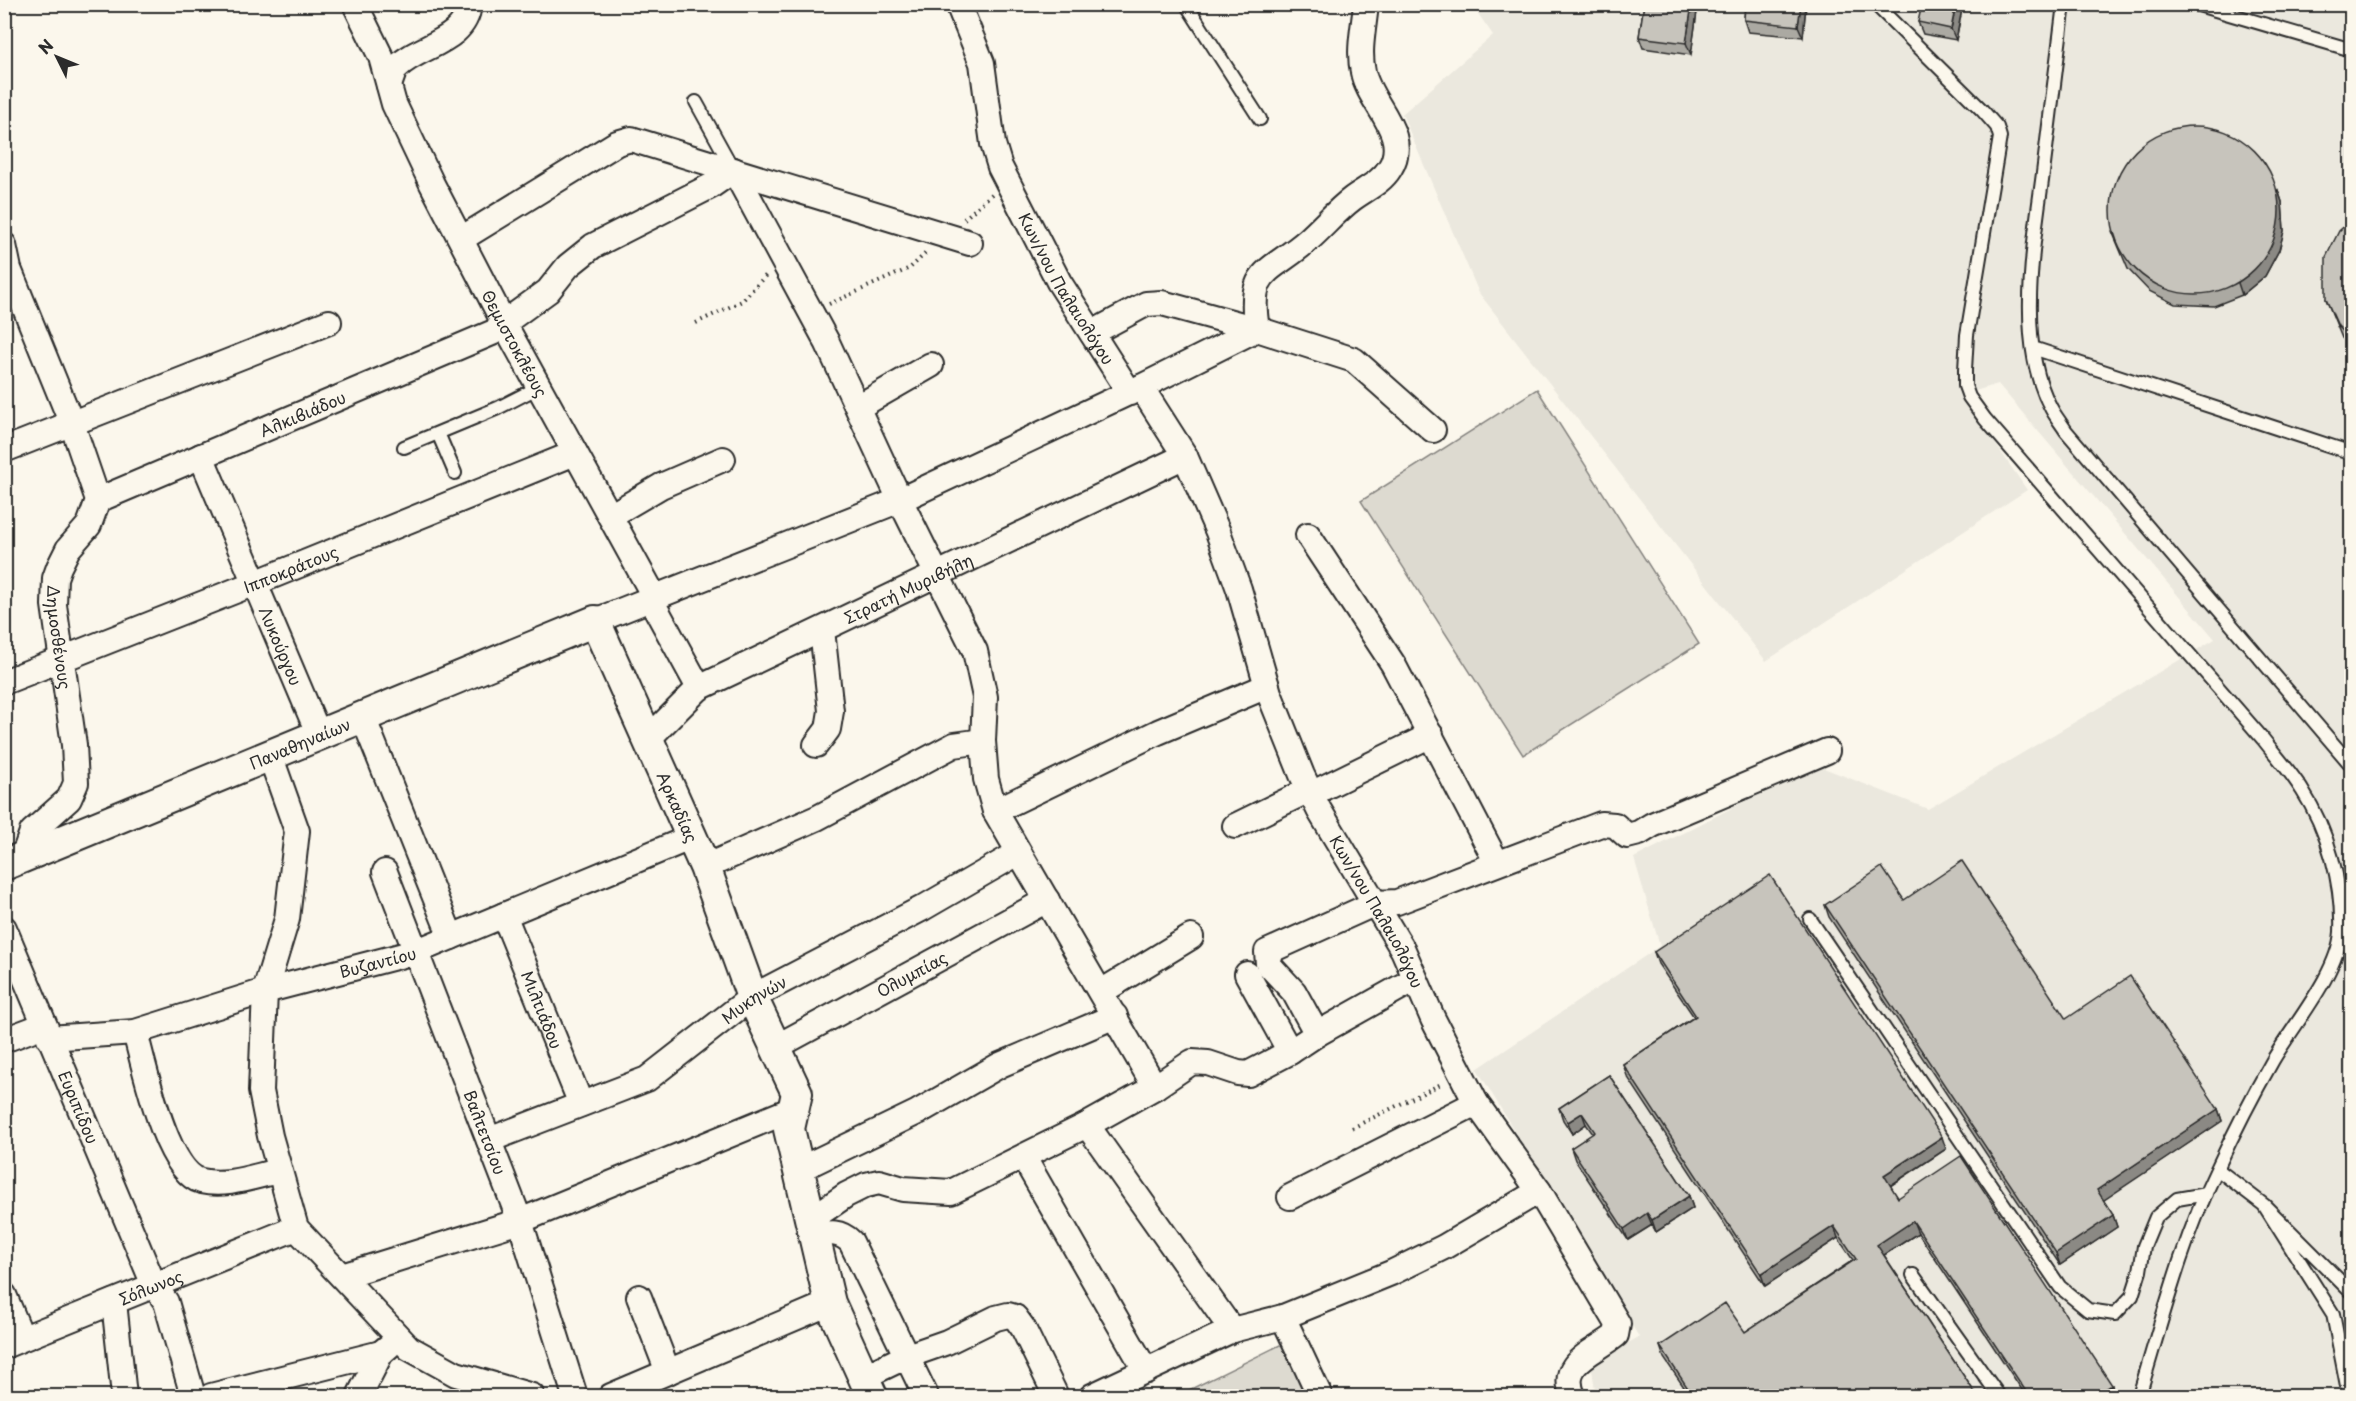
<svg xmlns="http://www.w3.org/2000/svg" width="2356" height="1401" viewBox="0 0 2356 1401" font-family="'Playpen Sans',sans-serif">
<rect width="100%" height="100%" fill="#fbf7ec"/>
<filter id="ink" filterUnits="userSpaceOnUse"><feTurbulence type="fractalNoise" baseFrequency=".0167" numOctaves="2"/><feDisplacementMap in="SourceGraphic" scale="12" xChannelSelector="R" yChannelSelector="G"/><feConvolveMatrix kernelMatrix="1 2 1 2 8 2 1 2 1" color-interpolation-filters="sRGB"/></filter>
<g filter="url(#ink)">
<path fill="#ebe8de" d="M1472,5h879v1391h-755l-5,-33 48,-26 -162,-268 183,-123 -26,-88 182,-93 112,44 287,-170 -217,-255 -36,11 65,95 -261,171 -287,-368 -77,-179 91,-79z"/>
<path fill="#dddad0" stroke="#84827e" stroke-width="1.5" d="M1537,389l162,255 -176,111 -162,-254z
M1282,1344l25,52h-130z"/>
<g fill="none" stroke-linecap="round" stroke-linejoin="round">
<g stroke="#2b2b2b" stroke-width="16">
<path id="service" d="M1186,4l74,115
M1875,4l107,106 15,17 3,10 -33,198 -2,35v16l4,11 16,22 278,320c13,17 28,33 39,51 26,40 41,94 39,142 -3,41 -47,92 -68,128 -20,35 -39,72 -56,109 -35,72 -55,151 -78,227
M2064,4c-7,57 -14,113 -21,169 -9,71 -28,169 8,235 4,8 10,15 15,23l286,335
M2195,4l157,46
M696,102l37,67
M2033,348l319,105
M438,433l17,40
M404,447l94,-39 41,-21
M1810,919l250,368 28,23 27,4 17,-18 8,-25 4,-25 12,-29 21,-18 29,-5
M2217,1169l47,36 88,88
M2264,1205l69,109 16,82
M1913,1275l86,121"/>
</g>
<g stroke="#2b2b2b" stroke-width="28">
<g id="minor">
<path id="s1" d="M355,4l26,53 13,47 38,80 74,143 149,271"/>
<path id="s2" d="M958,4l24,59 11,81 7,23 59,115 71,111"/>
<path d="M389,85c3,-6 4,-14 8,-18 22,-22 69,-25 72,-63"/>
<path d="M461,239l156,-96 14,-4 339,104"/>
<path id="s3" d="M4,245l5,24 63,155 26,76 -9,25 -21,24 -9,18 -4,11 -1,27 20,140 2,38 -7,16 -37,33 -9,25"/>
<path d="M504,323l44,-32 20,-25 25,-20 118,-60 23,-16 93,172 73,158 75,151 10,46 -2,44 3,38 9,32 160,276"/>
<path d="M1092,333l54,-29 16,-1 95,26 97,31 79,70"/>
<path id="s4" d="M1141,387l44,69 33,76 21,57 30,104 33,82 17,35 84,140 30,69 43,84 63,88 79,133 -2,11c-22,18 -58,27 -43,61"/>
<path d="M858,407l73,-42"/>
<path d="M4,450l325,-128"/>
<path id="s5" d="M201,456l118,279"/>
<path id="s6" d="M98,500l408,-173"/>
<path d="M610,516l51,-30 62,-27"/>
<path d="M1308,535l85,129 104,199"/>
<path d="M651,600l48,88"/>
<path d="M595,621l305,-121 241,-113 116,-58c-10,-61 12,-55 51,-89 15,-13 28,-29 44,-41 13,-10 29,-16 38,-31 21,-34 -21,-64 -27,-96 -5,-22 1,-45 3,-68"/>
<path id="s7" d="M4,682l251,-99 320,-130"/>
<path d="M363,717l88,220"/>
<path id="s8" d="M648,739l51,-51 486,-232"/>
<path d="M816,745l12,-16 3,-18 -9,-81"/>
<path d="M270,755l27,76 -10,88 -22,72 -4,100 9,45 26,92 113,120 47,26 76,22"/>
<path d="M1311,794l120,-59"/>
<path d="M995,811l163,-79 109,-46"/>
<path d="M1235,826l74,-36"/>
<path d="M705,867l112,-49 137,-73 29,-4"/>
<path id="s9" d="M385,872l135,349 55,175"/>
<path id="s10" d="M504,915l77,189"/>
<path id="s11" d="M4,928l150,357 12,17 27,94"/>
<path d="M1101,992l90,-55"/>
<path d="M135,1032c9,33 31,140 66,149 26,6 53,-5 78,-10"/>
<path d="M1317,1034l98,-55"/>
<path id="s12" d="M49,1038l86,-6 130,-41 150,-39 277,-115"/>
<path d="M4,1040l40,-15"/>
<path id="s13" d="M776,1047l271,-147"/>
<path d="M1290,1052l27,-18 -23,-42 -26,-28 -1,-12 109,-49 21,-1 204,-78 14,1 12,11 12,-3 13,-8 175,-74"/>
<path d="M1087,1125l145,205"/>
<path id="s14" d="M489,1140l158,-61 105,-82 171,-89 95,-55"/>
<path d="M1024,1158l122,213"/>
<path d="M798,1170l120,-58 82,-47 115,-49"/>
<path d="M1290,1197l186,-94"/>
<path d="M810,1220l36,-25 20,-10 13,-3 24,7 48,3 136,-67 68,-38 37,-25 16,1 30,10 10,1 42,-22 -43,-78"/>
<path d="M814,1236c15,-3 25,-6 37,6l75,154"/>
<path d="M342,1276l178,-55 275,-113"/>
<path d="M4,1295l18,43"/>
<path d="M639,1297l29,75"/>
<path d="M114,1302l10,94"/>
<path d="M1283,1317l37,79"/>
<path id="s15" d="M4,1346l292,-118"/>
<path d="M863,1377l44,-21 40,-14 49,-24 12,-3 7,2 8,11 33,68"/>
<path d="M211,1396l170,-43"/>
<path d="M359,1396l22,-43 7,-6"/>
<path d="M611,1396l219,-93"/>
<path d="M1092,1396l140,-66 51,-13 108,-44 53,-26 95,-56"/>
</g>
</g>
<g stroke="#2b2b2b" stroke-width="34">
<g id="tertiary">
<path id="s16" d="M4,865l591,-244 110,246 47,130 45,96 -8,36 41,174 42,93"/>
</g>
</g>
<path stroke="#2b2b2b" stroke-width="4" stroke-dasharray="1.5 4.5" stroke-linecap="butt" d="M964,219l28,-25
M829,304l81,-36 17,-16
M696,323l46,-22 26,-28
M1352,1128l91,-45"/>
<use href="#service" stroke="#fbf7ec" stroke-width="12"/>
<use href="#minor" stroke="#fbf7ec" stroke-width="24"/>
<use href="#tertiary" stroke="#fbf7ec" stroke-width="30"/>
</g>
<path fill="#aba9a2" stroke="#2b2b2b" stroke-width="1.5" d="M1644,4h54l-7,51 -48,-7 -4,-11z
M1745,4h61l-3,33 -55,-5 -4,-12z
M1963,4l-7,36 -33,-6 -5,-12z
M2278,190l4,12 2,29 -5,19 -14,26 -23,19 -28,11 -39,-2 -26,-13 -21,-22 -16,-38z
M2352,219v129l-10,-10 -16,-39z
M1904,900l162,119 152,90 4,12 -119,79 10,15 4,12 -57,38 -231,-348 -4,-12z
M1654,952l292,197 -56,37 8,12 218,198h-90l-108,-163 -34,22 93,141h-287l-26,-38 -4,-12 85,-14 108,-72 -15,-22 -73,48 -138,-210 -4,-12 71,-47 -36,-53z
M1609,1075l80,121 4,12 -37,24 -4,-7 -24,15 -53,-80 -4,-12 22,-14 -7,-10 -14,10 -9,-14 -4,-12z"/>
<path fill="#8b8984" stroke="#2b2b2b" stroke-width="1.5" d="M1692,4h6l-7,51 -5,-12z
M1801,4h5l-3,33 -5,-11z
M1956,4h7l-7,36 -5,-11z
M2278,190l4,12 2,29 -5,19 -14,26 -23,19 -4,-12z
M2218,1109l4,12 -121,81 -4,-12z
M1582,1113l4,11 -14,10 -4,-12z
M1942,1137l4,12 -58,38 -4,-12z
M1689,1196l4,12 -37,24 -4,-12z
M1647,1213l5,12 -24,15 -4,-11z
M2113,1215l4,12 -57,38 -4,-12z
M1913,1221l5,12 -37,24 -4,-12z
M1834,1226l4,12 -73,48 -4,-12z
M2112,1385l4,11h-22z"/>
<path fill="#c7c4bc" stroke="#2b2b2b" stroke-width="1.5" d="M1644,4h48l-6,39 -47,-6z
M1745,4h56l-3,22 -54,-6z
M1922,4h34l-5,25 -33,-7z
M2111 210a84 84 0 1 1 168 0a84 84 0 1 1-168 0Z
M2352,219v121l-14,-14 -12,-27v-42l13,-26z
M1962,861l104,158 64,-43 88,133 -121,81 16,25 -57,38 -231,-348 57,-38 22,33z
M1770,875l172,262 -58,38 14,23 63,-42 151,229 -18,11h-65l-116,-175 -36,24 100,151h-284l-33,-50 65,-43 20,29 111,-73 -22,-33 -73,48 -138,-210 73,-48 -42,-64z
M1609,1075l80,121 -37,24 -5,-7 -23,16 -53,-81 24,-16 -13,-19 -14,9 -9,-14z"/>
</g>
<g text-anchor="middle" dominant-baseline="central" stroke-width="4.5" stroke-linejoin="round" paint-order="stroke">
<g font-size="16" fill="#2b2b2b" stroke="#fbf7ec">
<text stroke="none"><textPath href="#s2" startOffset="308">Κων/νου Παλαιολόγου</textPath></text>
<text stroke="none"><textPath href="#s1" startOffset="376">Θεμιστοκλέους</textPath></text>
<text stroke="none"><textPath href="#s6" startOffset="222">Αλκιβιάδου</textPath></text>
<text stroke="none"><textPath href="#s7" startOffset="308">Ιπποκράτους</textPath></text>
<text stroke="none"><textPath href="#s8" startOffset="304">Στρατή Μυριβήλη</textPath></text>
<text stroke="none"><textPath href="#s3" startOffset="422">Δημοσθένους</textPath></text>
<text stroke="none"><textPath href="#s5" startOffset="206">Λυκούργου</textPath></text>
<text stroke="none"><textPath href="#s16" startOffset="320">Παναθηναίων</textPath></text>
<text stroke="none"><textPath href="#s16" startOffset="843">Αρκαδίας</textPath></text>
<text stroke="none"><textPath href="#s4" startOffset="578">Κων/νου Παλαιολόγου</textPath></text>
<text stroke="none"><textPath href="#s12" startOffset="339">Βυζαντίου</textPath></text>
<text stroke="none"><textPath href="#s13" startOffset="154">Ολυμπίας</textPath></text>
<text stroke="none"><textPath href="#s14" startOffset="303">Μυκηνών</textPath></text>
<text stroke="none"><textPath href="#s10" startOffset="102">Μιλτιάδου</textPath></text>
<text stroke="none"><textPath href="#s11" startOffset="194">Ευριπίδου</textPath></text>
<text stroke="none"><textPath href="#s9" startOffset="279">Βαλτετσίου</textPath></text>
<text stroke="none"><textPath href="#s15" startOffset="158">Σόλωνος</textPath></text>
</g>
</g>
<rect width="2356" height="1401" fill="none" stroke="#fbf7ec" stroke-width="24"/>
<rect x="12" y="12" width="2332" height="1377" fill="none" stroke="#2b2b2b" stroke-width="2" filter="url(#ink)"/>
<g transform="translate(57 57) rotate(313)" stroke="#fbf7ec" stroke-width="4.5" paint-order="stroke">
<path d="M0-4.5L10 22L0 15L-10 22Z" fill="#2b2b2b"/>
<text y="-9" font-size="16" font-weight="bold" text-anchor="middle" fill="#2b2b2b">N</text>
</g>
</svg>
